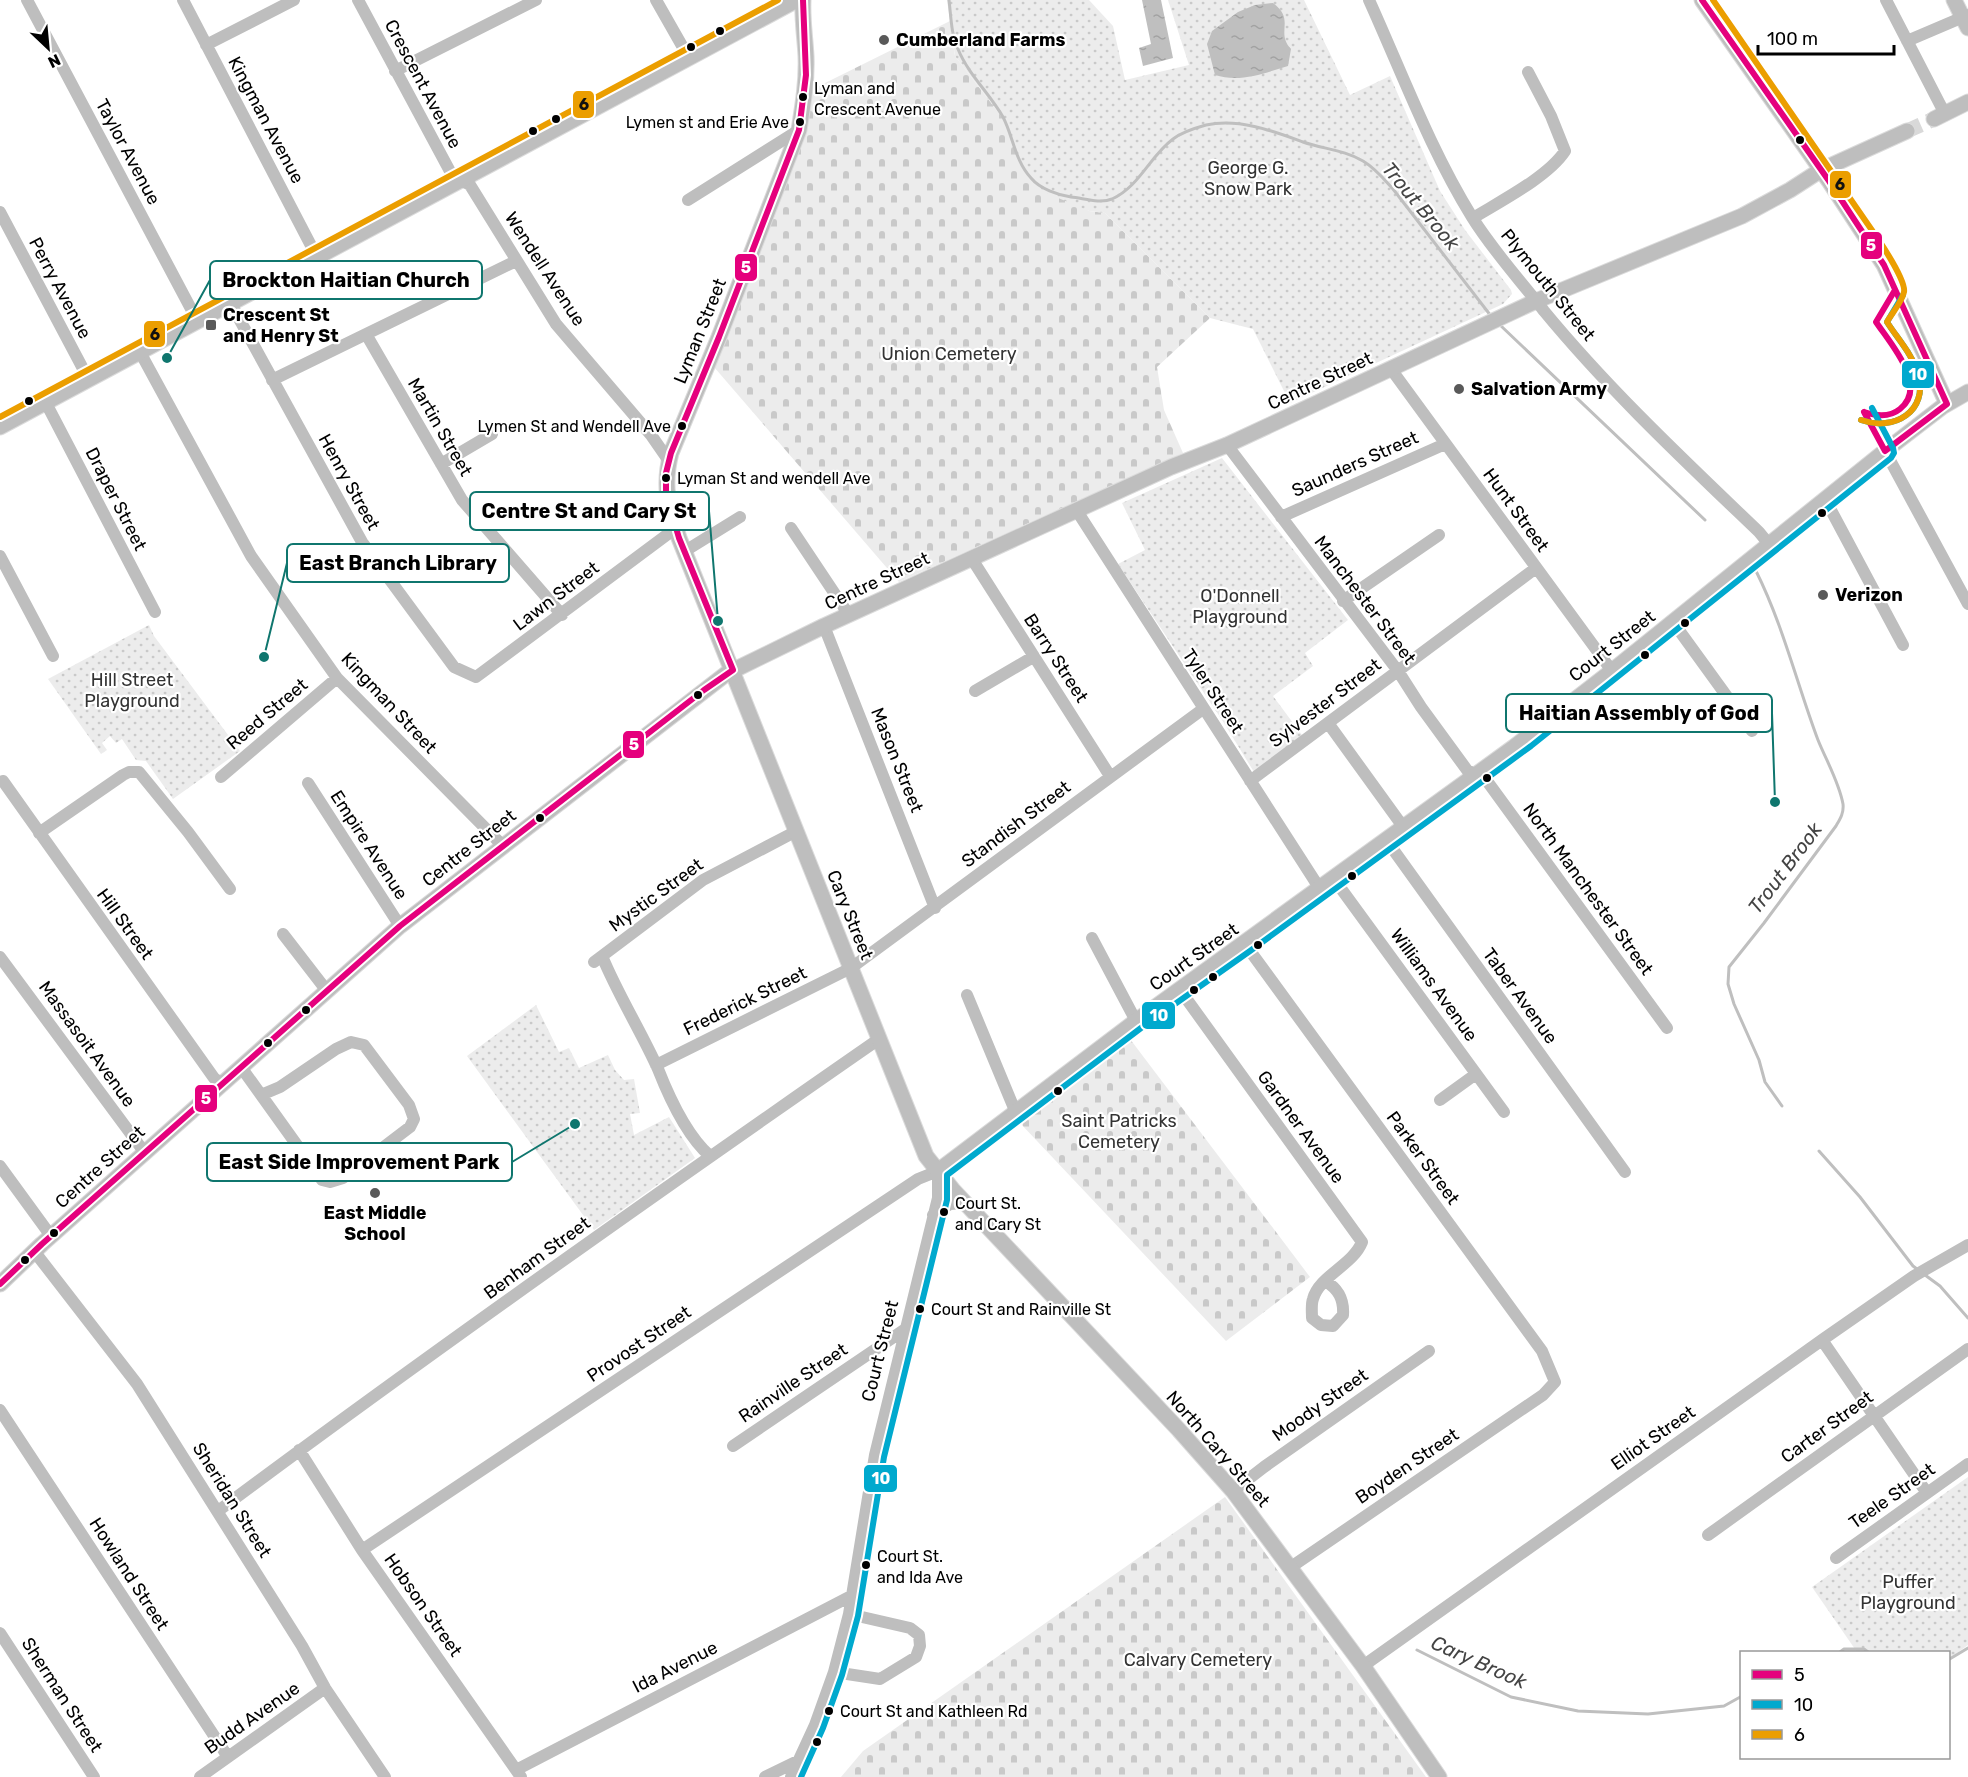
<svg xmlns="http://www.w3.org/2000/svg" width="1968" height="1777" viewBox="0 0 1968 1777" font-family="Rubik,sans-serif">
<defs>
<pattern id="cemetery-stones" width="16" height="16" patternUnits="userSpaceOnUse" patternTransform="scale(1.5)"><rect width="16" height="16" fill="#ececec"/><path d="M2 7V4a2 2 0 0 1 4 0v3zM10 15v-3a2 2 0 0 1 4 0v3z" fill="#c9c9c9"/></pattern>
<pattern id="park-dots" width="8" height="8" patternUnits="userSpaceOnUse" patternTransform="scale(1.5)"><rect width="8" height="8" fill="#ececec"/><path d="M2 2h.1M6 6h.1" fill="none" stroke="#c9c9c9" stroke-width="1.8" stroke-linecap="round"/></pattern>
<pattern id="water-ripples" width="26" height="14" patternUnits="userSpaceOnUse" patternTransform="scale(1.5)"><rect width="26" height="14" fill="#bfbfbf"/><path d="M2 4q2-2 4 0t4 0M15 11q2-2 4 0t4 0" fill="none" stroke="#a2a2a2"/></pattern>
</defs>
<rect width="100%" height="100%" fill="#fff"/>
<path fill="url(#cemetery-stones)" d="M950,21l5,35 50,65 17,44 67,46 16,2 105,105 -53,49 7,43 19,43 -284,129 -185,-215 70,-178 31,-101z
M1130,1039l180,238 -84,64 -206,-218z
M1225,1497l201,280h-585l22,-26z"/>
<path fill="url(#park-dots)" d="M947,0h142l24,26 12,54 64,-15 -21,-65h136l46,95 40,-19 50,115 25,39 46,60 1,4 -9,10 -213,99 -37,-74 -43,-11 -105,-105 -16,-2 -45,-19 -22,-27 -17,-44 -50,-65z
M1222,458l126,162 -43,33 8,13 -40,30 29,39 -48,37 -30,-49 -106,-159 27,-14 -23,-47z
M149,625l5,11 86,115 -67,48 -27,-38 -10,-1 -14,-21 -6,4 -6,-7 -8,7 5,7 -6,4 -53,-75z
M536,1005l23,47 10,-4 10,20 29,-13 7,15 9,10 10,-1 6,34 -10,1 4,21 35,-18 26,41 -101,72 -127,-174z
M1968,1477v168l-19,14 -1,-7h-91l-45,-65z"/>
<path fill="url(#water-ripples)" d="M1142,0h19l12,58 -30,8 -4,-18 12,-4z
M1273,3c23,17 2,29 18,46l-3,17c-24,7 -48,17 -73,9l-8,-31 5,-13 26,-19 17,-7z"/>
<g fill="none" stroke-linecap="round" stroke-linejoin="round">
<path stroke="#bfbfbf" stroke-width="3" d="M949,0c2,16 2,34 9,49 10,25 32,45 45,68 10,19 12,44 28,61 9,11 27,17 40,19 12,1 29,7 41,2 27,-12 38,-43 61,-60 9,-7 22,-11 33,-14 33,-7 67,6 97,17 20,7 42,8 60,19 12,7 21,18 30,28l98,127
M1500,325l205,195
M1756,571c27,54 41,113 62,169 8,20 21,42 25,64 1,9 -3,15 -7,22l-72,97 -35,44 -1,17 6,20 25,56 6,22 17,24
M1819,1151l41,46 53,69 4,3
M1925,1275l15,11 28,32
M1417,1650l94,47 67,14 70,3 76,-8 18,-10
M1840,1652l4,-3h20l4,3
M1948,1660l20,-12"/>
<path stroke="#d9d9d9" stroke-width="15" stroke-dasharray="15 8" stroke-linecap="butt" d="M1907,131l27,-12"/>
<g stroke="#dbdbdb" stroke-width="17">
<path id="major" d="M803,0c-1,19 2,37 3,56 1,25 -3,49 -7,74l-80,207 -48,116c-9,35 -2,52 8,85l247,618 27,34 226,240 54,61 130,175 76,111
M1702,0l127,181 55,84 63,139
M1954,0l14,28
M1934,119l34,-17
M0,427l797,-427
M938,1171l198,-150 378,-274 98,-76 273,-220 57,-44 26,-15
M0,1284l42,-40 358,-318 326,-252 98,-48 347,-159 56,-22 309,-144 206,-85 48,-26 31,-20 86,-39"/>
</g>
<path stroke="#bebebe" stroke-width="12" d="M27,0l171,322
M183,0l134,257
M358,0l94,175 18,10 86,139 95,111 18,26
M656,0l33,58
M1369,0c33,73 61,149 103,217 21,34 48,63 72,94 66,80 141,150 215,221l9,11
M1886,0l59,114
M1907,41l61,-26
M206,45l88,-45
M395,71l141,-71
M688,200l111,-70
M0,212l89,168
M1473,218c26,-16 75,-41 92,-67l-14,-35 -23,-44
M231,304l131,238 92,125 22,10 192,-143 7,-8
M366,334l96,166 100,115
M140,352l111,204 86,122 166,168
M1391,369l221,302
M272,380l244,-119
M46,403l109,209
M1227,445l171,226 23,36 46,63 20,11 180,247
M1885,451l83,153
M441,464l51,-30
M1825,499l78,146
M1077,511l243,378
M1281,517l164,-73
M791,528l58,87
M685,551l55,-34
M0,556l53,100
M972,559l138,217
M1343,601l96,-66
M1673,622l79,109
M824,626l111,282
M975,691l58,-34
M1328,723l76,105
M221,777l116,-99
M3,781l211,297 8,6
M1250,781l286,-213
M308,783l92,143
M39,833l84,-58 6,-3h10l49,60 42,57
M1387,841l238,331
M1334,879l170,233
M283,934l44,57
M1092,938l44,83
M1245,944l297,407 13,31 -12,13 -252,172
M602,956l101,-76 86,-45 8,-2
M0,957l145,196
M594,962l8,-6c16,39 39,75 56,113 11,28 29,67 52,87
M1180,990l182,252c-9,23 -43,34 -49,57 -2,5 -1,13 -1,19l9,7 12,1 10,-11c1,-15 -4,-26 -18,-34
M967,995l49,118
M656,1065l195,-97 352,-259
M241,1067l81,113 8,2 13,-4 67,-51 4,-8 -5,-14 -45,-60 -13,-3 -15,7 -56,38 -19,8
M1440,1100l36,-26
M0,1166l51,70
M933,1215l17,-11 16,-1
M34,1251l103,133 165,262 23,42 60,89
M1822,1340l105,153
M0,1410l228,347
M733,1446l171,-116
M299,1450l63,100 159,227
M1233,1491l31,-24 165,-116
M218,1511c217,-162 439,-318 661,-472
M1708,1535l260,-186
M362,1550l556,-371 20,-8v27l-63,257 -26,159 -15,58 -19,53 -24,52
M1836,1558l132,-94
M0,1633l94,144
M1363,1666l459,-326 92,-64 54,-31
M834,1672l46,7 36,-22 4,-11 -1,-11 -9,-7 -61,-14
M516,1770l335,-174
M200,1777l125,-89
M765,1777l35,-17"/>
<use href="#major" stroke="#bebebe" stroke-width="15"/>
<g stroke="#fff" stroke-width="10">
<path id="bus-1" d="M1702,0l127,181 55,84 63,139 -62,47 -21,-39
M1864,412c12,4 25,6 36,-3 29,-23 -10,-66 -24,-87l19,-32
M0,1284l42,-40 358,-318 304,-236 29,-20 -54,-132 -7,-24 -6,-22v-19l5,-20 48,-116 80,-207 7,-55 -3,-75"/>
</g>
<g stroke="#fff" stroke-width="10">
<path id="bus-2" d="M1861,420c33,12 68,-9 57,-46 -5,-19 -21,-36 -31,-52l16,-27
M801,1777l22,-49 19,-53 16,-59 26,-159 63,-257v-25l194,-147 109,-77 281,-205 360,-288 3,-5 -1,-5 -21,-40"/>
</g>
<g stroke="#fff" stroke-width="10">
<path id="bus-3" d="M1713,0l165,239c6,9 28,43 26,53 -2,10 -12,21 -17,30 10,16 26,33 31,52 11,37 -24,58 -57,46
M0,417l778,-417"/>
</g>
<use href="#bus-1" stroke="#e5007d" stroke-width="6"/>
<use href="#bus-2" stroke="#00a9ce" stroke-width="6"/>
<use href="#bus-3" stroke="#eb9e00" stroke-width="6"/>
</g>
<g fill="#000" stroke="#fff" stroke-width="2">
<circle cx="720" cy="31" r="5"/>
<circle cx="691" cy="47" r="5"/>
<circle cx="803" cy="97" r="5"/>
<circle cx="556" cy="119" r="5"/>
<circle cx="800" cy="122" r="5"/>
<circle cx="533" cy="131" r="5"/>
<circle cx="1800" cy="140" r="5"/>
<circle cx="29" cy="401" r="5"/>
<circle cx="682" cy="426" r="5"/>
<circle cx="666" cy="478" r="5"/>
<circle cx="1822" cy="513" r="5"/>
<circle cx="1685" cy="623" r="5"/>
<circle cx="1645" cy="655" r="5"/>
<circle cx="698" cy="695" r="5"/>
<circle cx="1487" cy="778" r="5"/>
<circle cx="540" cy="818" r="5"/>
<circle cx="1352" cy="876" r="5"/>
<circle cx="1258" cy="945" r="5"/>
<circle cx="1213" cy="977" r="5"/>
<circle cx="1194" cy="990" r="5"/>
<circle cx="306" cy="1010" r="5"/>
<circle cx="268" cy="1043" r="5"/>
<circle cx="1058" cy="1091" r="5"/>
<circle cx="944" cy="1212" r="5"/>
<circle cx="54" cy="1233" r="5"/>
<circle cx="25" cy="1260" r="5"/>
<circle cx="920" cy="1309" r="5"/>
<circle cx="866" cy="1565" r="5"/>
<circle cx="829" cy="1711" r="5"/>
<circle cx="817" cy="1742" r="5"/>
</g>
<g fill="#595959" stroke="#fff" stroke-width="2">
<circle cx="884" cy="40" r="6"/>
<rect x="205" y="319" width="12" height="12" rx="3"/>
<circle cx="1459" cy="389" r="6"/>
<circle cx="1823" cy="595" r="6"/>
<circle cx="375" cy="1193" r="6"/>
</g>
<g text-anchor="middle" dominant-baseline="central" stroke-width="4.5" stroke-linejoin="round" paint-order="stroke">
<g font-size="16" fill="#000" stroke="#fff" text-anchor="start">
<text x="814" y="88">Lyman and<tspan x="814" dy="21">Crescent Avenue</tspan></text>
<text x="789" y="122" text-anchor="end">Lymen st and Erie Ave</text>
<text x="671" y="426" text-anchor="end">Lymen St and Wendell Ave</text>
<text x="677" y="478">Lyman St and wendell Ave</text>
<text x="955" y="1203">Court St.<tspan x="955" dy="21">and Cary St</tspan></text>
<text x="931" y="1309">Court St and Rainville St</text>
<text x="877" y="1556">Court St.<tspan x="877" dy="21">and Ida Ave</tspan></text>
<text x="840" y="1711">Court St and Kathleen Rd</text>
</g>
<g font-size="18" font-weight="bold" fill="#000" stroke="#fff" text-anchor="start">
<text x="896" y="40">Cumberland Farms</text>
<text x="223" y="315">Crescent St<tspan x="223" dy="21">and Henry St</tspan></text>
<text x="1471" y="389">Salvation Army</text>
<text x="1835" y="595">Verizon</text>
<text x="375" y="1213" text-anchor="middle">East Middle<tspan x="375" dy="21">School</tspan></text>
</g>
<g font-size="18" fill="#000" stroke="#fff">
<text transform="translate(423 84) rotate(62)">Crescent Avenue</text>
<text transform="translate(266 120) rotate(62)">Kingman Avenue</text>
<text transform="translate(128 152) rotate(62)">Taylor Avenue</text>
<text transform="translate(545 269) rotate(57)">Wendell Avenue</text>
<text transform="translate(1548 285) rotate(51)">Plymouth Street</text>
<text transform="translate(60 288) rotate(62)">Perry Avenue</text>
<text transform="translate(700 331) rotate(-68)">Lyman Street</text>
<text transform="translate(1320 381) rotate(-25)">Centre Street</text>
<text transform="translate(440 427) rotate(60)">Martin Street</text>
<text transform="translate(1355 464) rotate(-24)">Saunders Street</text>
<text transform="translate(349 482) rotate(61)">Henry Street</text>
<text transform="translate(116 499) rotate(63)">Draper Street</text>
<text transform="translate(1516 510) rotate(54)">Hunt Street</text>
<text transform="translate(877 581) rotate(-25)">Centre Street</text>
<text transform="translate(556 596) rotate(-37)">Lawn Street</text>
<text transform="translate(1365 600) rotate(53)">Manchester Street</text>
<text transform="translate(1612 646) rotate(-38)">Court Street</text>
<text transform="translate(1056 658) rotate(57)">Barry Street</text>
<text transform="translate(1213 691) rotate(57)">Tyler Street</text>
<text transform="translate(389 703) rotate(47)">Kingman Street</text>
<text transform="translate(1325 703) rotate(-37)">Sylvester Street</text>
<text transform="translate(267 714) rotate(-40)">Reed Street</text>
<text transform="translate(897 760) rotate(68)">Mason Street</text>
<text transform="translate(1016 824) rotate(-37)">Standish Street</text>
<text transform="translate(369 845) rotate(57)">Empire Avenue</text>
<text transform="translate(469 848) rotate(-38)">Centre Street</text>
<text transform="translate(1588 889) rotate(54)">North Manchester Street</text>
<text transform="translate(656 895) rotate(-36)">Mystic Street</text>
<text transform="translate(850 915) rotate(68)">Cary Street</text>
<text transform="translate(125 924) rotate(54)">Hill Street</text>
<text transform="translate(1194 957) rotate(-35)">Court Street</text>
<text transform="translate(1434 985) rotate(54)">Williams Avenue</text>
<text transform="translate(1520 996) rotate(54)">Taber Avenue</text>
<text transform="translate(745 1001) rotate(-26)">Frederick Street</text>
<text transform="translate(87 1044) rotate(54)">Massasoit Avenue</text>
<text transform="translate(1301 1127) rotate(54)">Gardner Avenue</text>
<text transform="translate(1423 1158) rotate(54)">Parker Street</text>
<text transform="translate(100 1167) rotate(-42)">Centre Street</text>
<text transform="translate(537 1258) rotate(-36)">Benham Street</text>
<text transform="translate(639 1344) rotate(-34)">Provost Street</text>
<text transform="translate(880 1351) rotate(-76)">Court Street</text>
<text transform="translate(793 1383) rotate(-34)">Rainville Street</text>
<text transform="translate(1320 1405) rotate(-35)">Moody Street</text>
<text transform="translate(1827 1427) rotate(-36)">Carter Street</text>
<text transform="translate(1653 1438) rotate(-35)">Elliot Street</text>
<text transform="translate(1218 1449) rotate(49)">North Cary Street</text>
<text transform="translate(1407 1466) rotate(-34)">Boyden Street</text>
<text transform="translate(1892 1496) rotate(-35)">Teele Street</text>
<text transform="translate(232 1500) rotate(58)">Sheridan Street</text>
<text transform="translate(129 1574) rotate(57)">Howland Street</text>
<text transform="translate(423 1605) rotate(55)">Hobson Street</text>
<text transform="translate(675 1667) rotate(-27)">Ida Avenue</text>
<text transform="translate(62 1695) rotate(57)">Sherman Street</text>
<text transform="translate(252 1718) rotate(-35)">Budd Avenue</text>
</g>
<g font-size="18" fill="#333" stroke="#fff">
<text x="1248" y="168">George G.<tspan x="1248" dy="21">Snow Park</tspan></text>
<text x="949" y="354">Union Cemetery</text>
<text x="1240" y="596">O'Donnell<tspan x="1240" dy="21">Playground</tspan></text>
<text x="132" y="680">Hill Street<tspan x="132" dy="21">Playground</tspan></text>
<text x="1119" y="1121">Saint Patricks<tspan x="1119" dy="21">Cemetery</tspan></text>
<text x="1908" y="1582">Puffer<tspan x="1908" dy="21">Playground</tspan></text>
<text x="1198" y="1660">Calvary Cemetery</text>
</g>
<g font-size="20" font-style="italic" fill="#444" stroke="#fff">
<text transform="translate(1421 206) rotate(50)">Trout Brook</text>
<text transform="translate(1785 868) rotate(-53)">Trout Brook</text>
<text transform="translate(1479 1662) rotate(24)">Cary Brook</text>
</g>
</g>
<path fill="none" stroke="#0f766e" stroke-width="2" d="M167 358L210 280M718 621L709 511M264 657L287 563M1775 802L1772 713M575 1124L512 1162"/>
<g fill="#0f766e" stroke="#fff" stroke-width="2">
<circle cx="167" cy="358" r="6"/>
<circle cx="718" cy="621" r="6"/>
<circle cx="264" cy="657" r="6"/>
<circle cx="1775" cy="802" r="6"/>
<circle cx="575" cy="1124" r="6"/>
</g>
<g fill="#fff" stroke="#0f766e" stroke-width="2">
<rect x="210" y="261" width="272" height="38" rx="6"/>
<rect x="470" y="492" width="239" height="38" rx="6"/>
<rect x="287" y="544" width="222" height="38" rx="6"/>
<rect x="1506" y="694" width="266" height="38" rx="6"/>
<rect x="207" y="1143" width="305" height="38" rx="6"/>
</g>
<g font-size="20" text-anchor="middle" font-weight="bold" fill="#000">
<text x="346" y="287">Brockton Haitian Church</text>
<text x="589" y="518">Centre St and Cary St</text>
<text x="398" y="570">East Branch Library</text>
<text x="1639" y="720">Haitian Assembly of God</text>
<text x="359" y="1169">East Side Improvement Park</text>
</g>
<g stroke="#fff" stroke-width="2">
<rect x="572" y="90" width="23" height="29" rx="6" fill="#eb9e00"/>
<rect x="1829" y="170" width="23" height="29" rx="6" fill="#eb9e00"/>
<rect x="1860" y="231" width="23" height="29" rx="6" fill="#e5007d"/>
<rect x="734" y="253" width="24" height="29" rx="6" fill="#e5007d"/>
<rect x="143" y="320" width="23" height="28" rx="6" fill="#eb9e00"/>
<rect x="1901" y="360" width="34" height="29" rx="6" fill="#00a9ce"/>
<rect x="622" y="730" width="23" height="29" rx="6" fill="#e5007d"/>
<rect x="1141" y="1001" width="35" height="29" rx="6" fill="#00a9ce"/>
<rect x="194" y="1084" width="24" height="29" rx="6" fill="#e5007d"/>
<rect x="863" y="1464" width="35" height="29" rx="6" fill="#00a9ce"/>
</g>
<g font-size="16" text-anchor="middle" font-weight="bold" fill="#fff">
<text x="1871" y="251">5</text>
<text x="746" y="273">5</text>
<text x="1918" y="380">10</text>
<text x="634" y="750">5</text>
<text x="1159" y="1021">10</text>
<text x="206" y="1104">5</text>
<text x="881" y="1484">10</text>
</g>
<g font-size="16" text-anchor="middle" font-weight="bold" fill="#111">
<text x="584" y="110">6</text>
<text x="1840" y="190">6</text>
<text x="155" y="340">6</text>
</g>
<rect x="1740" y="1651" width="210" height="108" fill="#ffffff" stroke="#999999" stroke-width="1.5"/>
<rect x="1752" y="1670" width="30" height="9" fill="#e5007d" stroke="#999999" stroke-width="1.5"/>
<text x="1794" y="1681" font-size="18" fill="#000000">5</text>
<rect x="1752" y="1700" width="30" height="9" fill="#00a9ce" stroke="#999999" stroke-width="1.5"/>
<text x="1794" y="1711" font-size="18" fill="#000000">10</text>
<rect x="1752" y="1730" width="30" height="9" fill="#eb9e00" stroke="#999999" stroke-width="1.5"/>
<text x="1794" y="1741" font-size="18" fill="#000000">6</text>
<g transform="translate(48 48) rotate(154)" stroke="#ffffff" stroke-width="4.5" paint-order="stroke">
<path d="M0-4.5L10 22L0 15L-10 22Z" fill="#000000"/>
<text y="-9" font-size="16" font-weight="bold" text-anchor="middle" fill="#000000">N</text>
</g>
<path d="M1758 45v9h136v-9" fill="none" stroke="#000000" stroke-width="3"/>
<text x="1767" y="45" font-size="18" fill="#000000" stroke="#ffffff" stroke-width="4.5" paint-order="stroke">100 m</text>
</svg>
